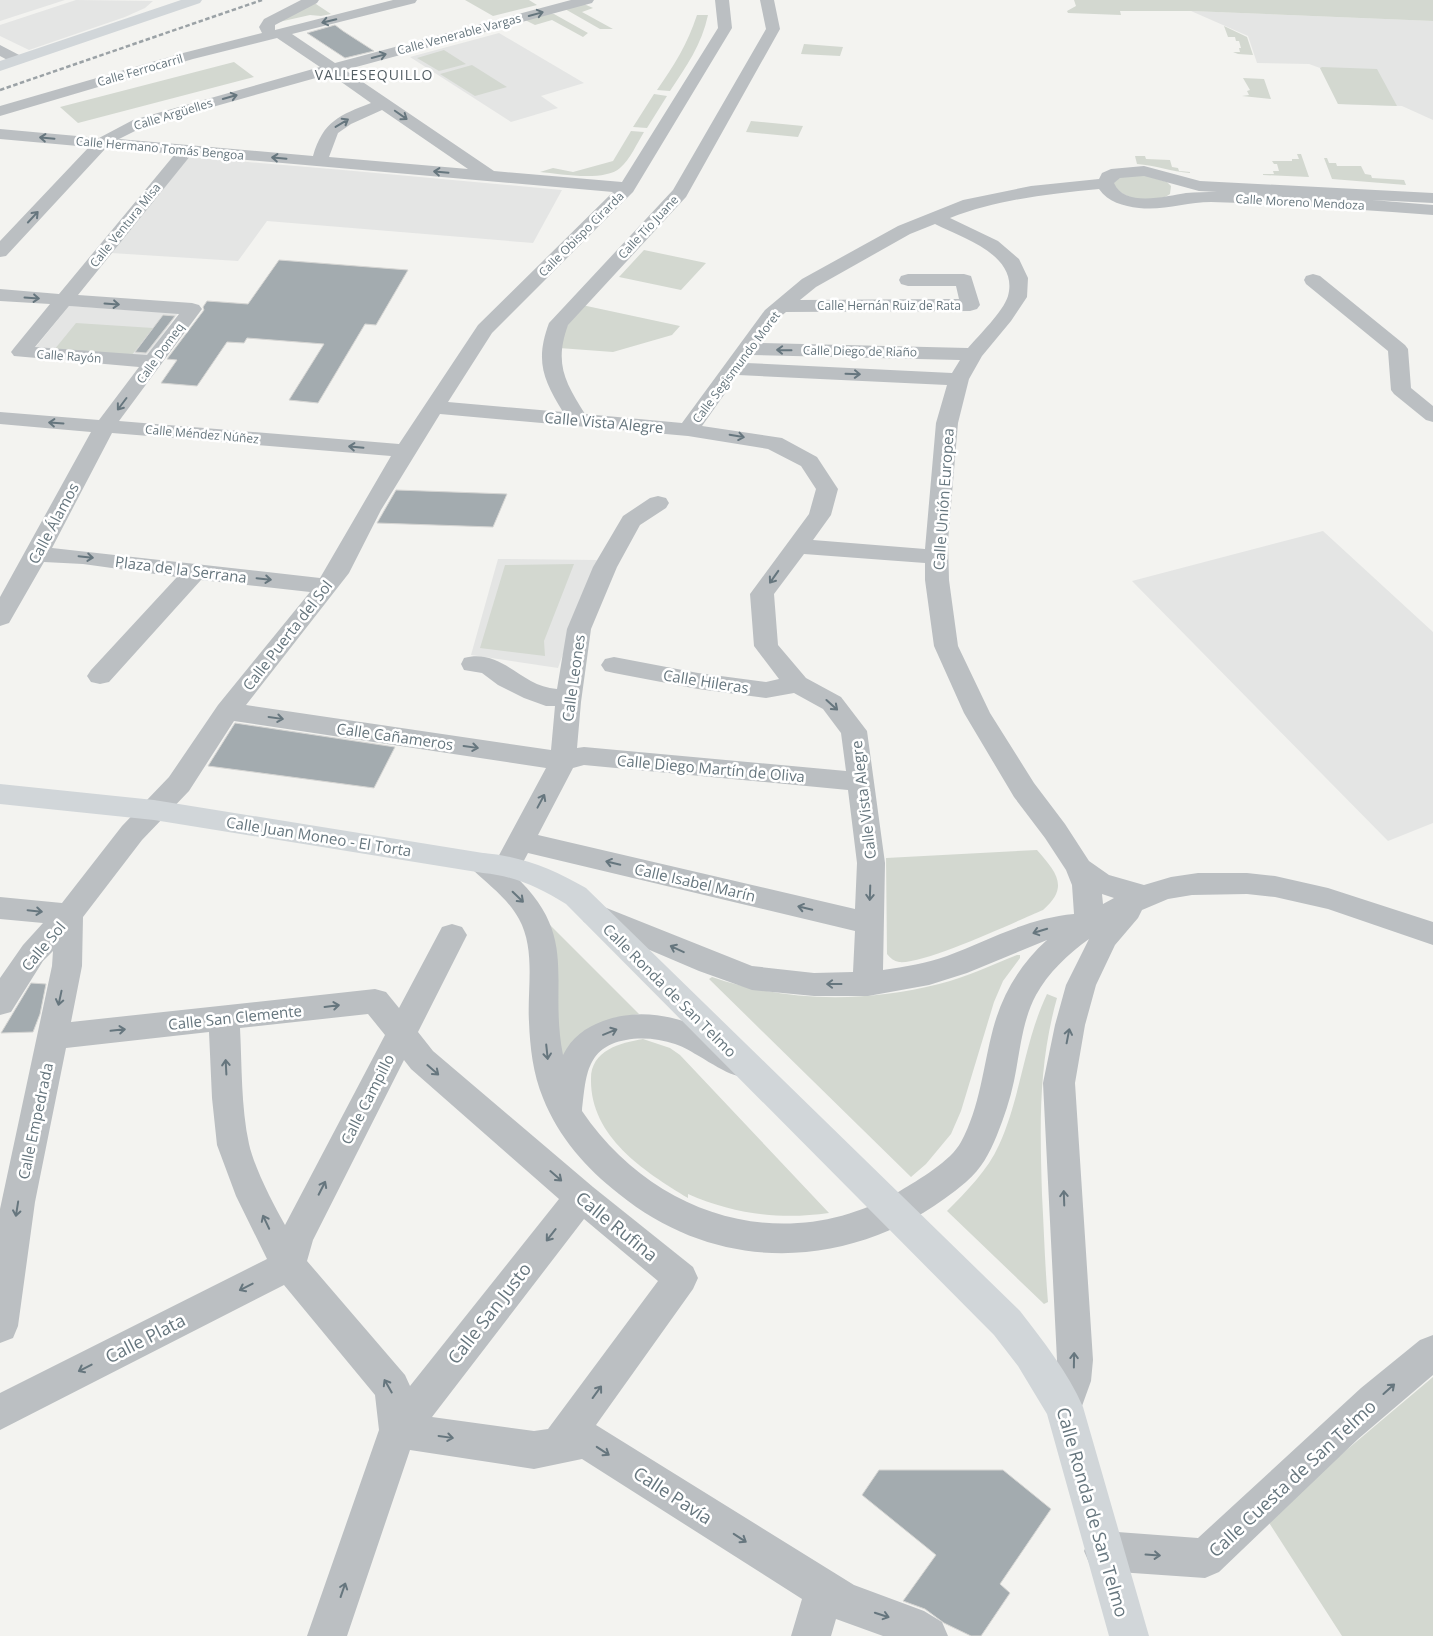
<svg xmlns="http://www.w3.org/2000/svg" width="1433" height="1636" viewBox="0 0 1433 1636" font-family="'Open Sans',sans-serif">
<rect width="100%" height="100%" fill="#f3f3f0"/>
<path fill="#e4e5e4" d="M0,0h65l-65,21z
M76,0l77,1 -8,7 -20,9 -96,33 -29,-14v-11z
M1191,11l242,10v99l-31,-14 -64,-2 -18,-36 -11,-4 -52,-1 -9,-27z
M499,33l85,50 -43,13 17,12 -47,14 -101,-65z
M189,157l154,13 219,20 -29,53 -266,-22 -29,40 -127,-8z
M69,306l109,7 -32,45 -112,-9z
M1323,531l110,101v191l-45,18 -256,-260z
M498,559l99,1 -39,108 -87,-13z"/>
<path fill="#d3d8d0" d="M465,0h64l8,5 -44,11z
M1074,0h359v21l-242,-10h-71l1,4 -53,-2 -1,-2 9,-5z
M313,2l18,12 -10,2 -11,-1 -40,9z
M584,4l9,4 -11,4 31,17h-13l-35,-20z
M550,13l4,1 34,19 -5,4 -31,-17 -17,5 -10,-5z
M697,15h11c-6,29 -22,52 -38,76l-13,-1c18,-26 30,-45 40,-75z
M1224,26l23,11 6,18 -15,-1 -5,-2h7l-1,-4h2l-2,-7h-3l-1,-4h-7z
M804,44l39,3 -3,9 -39,-2z
M444,50l22,14 -27,7 -22,-13z
M234,62l20,15 -176,46 -18,-16z
M472,65l35,22 -32,9 -35,-22z
M1322,67l55,2 20,37 -59,-2 -18,-36z
M1243,78l21,1 7,20 -29,-3 7,-1 -2,-4 3,-1z
M654,94l13,2 -20,32 -14,-1z
M751,121l52,5 -5,11 -52,-5z
M631,131l13,1c-7,11 -14,28 -24,36 -16,14 -59,6 -80,4l13,-4 20,4 40,-11z
M1297,154h4l8,23 -46,-2v-1h11l-1,-3h6l-2,-7h-3l-2,-3h20v-2h7z
M1135,156h10l1,3 24,1 2,7 6,1 1,3 11,1v1c-18,-1 -35,-8 -53,-9z
M1324,158h3l2,5h7l1,3h24l4,8 6,1 1,3 32,2 2,5 -74,-6z
M1140,174l27,8 4,4 -1,8c-16,11 -48,7 -57,-11l9,-7z
M644,250l62,13 -25,27 -62,-13z
M582,305l98,21 -8,9 -59,17 -54,-4 5,-18z
M76,323l77,5 -22,28 -77,-6z
M574,564l-30,77 1,15 -65,-8 25,-83z
M1037,850c19,22 33,37 6,60 -26,11 -120,55 -144,52 -5,-1 -9,-4 -12,-8l-1,-96z
M549,924l90,90 -20,3 -58,44z
M1017,955h3v3l-17,23 -9,21 -33,109 -10,23 -25,30 -15,13 -202,-198 3,-2c73,25 152,26 227,7 27,-7 53,-19 78,-29z
M1047,994l10,4c-19,68 -17,127 -15,197 2,36 3,72 6,107l-4,2 -97,-93c19,-19 41,-41 52,-66 22,-48 25,-103 48,-151z
M643,1039l27,9 10,7 149,158c-49,7 -96,1 -141,-19v4c-45,-27 -98,-62 -97,-119 0,-29 29,-36 52,-40z
M1433,1377v259h-91l-76,-118z"/>
<path fill="#a3abaf" stroke="#d5d5d3" d="M335,25l8,6 31,20 -29,7 -38,-25z
M279,260l129,10 -32,55 -11,-1 -47,79 -29,-3 35,-56 -77,-6 -3,5 -17,-1 -30,44 -36,-3 16,-23 -10,-1 37,-49 -1,-3 4,-6 41,3z
M163,315l12,1 -29,37 -11,-1z
M396,490l111,4 -14,33 -116,-4z
M235,723l160,24 -21,41 -166,-22z
M31,983l15,1 -6,30 -7,18 -32,1z
M879,1470h124l48,39 -51,75 10,9 -29,43h-10l-27,-13 -19,-14 -22,-8 33,-46 -74,-60z"/>
<g fill="none" stroke-linecap="round" stroke-linejoin="round">
<path fill="#bbbfc2" fill-rule="evenodd" d="M301,0h18l-2,3 -42,22v5l118,-30h24l-2,3 -123,31 43,29 236,-63h23l-2,3 -247,67 149,101 128,11 96,-154 -3,-28h14l3,28 -99,164 -141,141 -44,69 115,10c-20,-33 -28,-51 -14,-89l124,-133 93,-161 -6,-29h14l6,29 -94,168 -118,128c-14,39 -3,57 17,89l97,9 83,-113 37,-31 96,-53 65,-26 68,-14 68,-7 3,-6 9,-4 33,-3 56,15 233,12v10l-61,-3 61,5v10c-74,-5 -148,-11 -222,-13 -24,0 -48,9 -72,6 -16,-2 -31,-6 -40,-19 -50,5 -101,10 -149,29l48,23 21,18 9,19 -1,19 -16,24 -29,35 -13,23 -11,44 -10,118 1,39 9,66 32,67 44,70 31,41 24,37 20,14 35,10 27,-8 27,-4h49l28,3 53,12 105,34v23l-105,-36 -53,-12 -28,-3 -55,1 -24,4 -26,11 -4,8 -23,27 -19,40 -11,40 -10,58 18,277 -2,21 -14,39 -13,5 -13,-5 -6,-13 10,-26 2,-21 -14,-277 12,-58 11,-40 23,-46c-21,15 -41,34 -53,56 -14,26 -16,57 -22,86 -4,19 -10,36 -17,54 -8,19 -15,33 -31,47 -102,87 -241,98 -347,12 -33,-26 -60,-56 -76,-96 -10,-24 -13,-51 -14,-76 -2,-33 7,-72 -10,-103 -10,-19 -30,-34 -46,-49l-4,-7 4,-7c9,-3 16,-4 24,3l49,-91 -312,-47 -45,70 -47,49 -59,77 -1,49 -11,56 304,-33 11,3 13,16 43,-81 10,-3 10,3 5,8 -49,97 15,19 160,136 100,80 5,11 -5,11 -97,136 258,160 70,26 18,11 6,14h-65l-47,-17 -5,17h-40l11,-37 -220,-140 -48,10 -124,-19 -63,186h-40l72,-206 -4,-35 -91,-110 -284,145v-37l267,-134 -31,-63 -19,-51 -5,-47 -3,-66 -143,16 -31,154 -17,124 -5,12 -13,5v-134l52,-243 1,-15 -10,10 -32,51 -11,3v-37l23,-33 20,-22 -43,-4v-22l62,6 60,-77 47,-49 49,-72 92,-113 -109,-12 -92,102 -9,2 -9,-2 -4,-6 4,-6 86,-93 -94,-13 -39,-2 -35,61 -9,3v-29l91,-165 -91,-8v-12l99,8 40,-53 -125,-11 -3,-4 3,-4 36,-44 -50,-3v-12l59,5 116,-140 -69,-6 -100,108 -6,1v-16l89,-94 -89,-8v-10l99,9 34,-18 187,-53 -43,-29 -84,21 -193,57v-10l183,-53 79,-20 -3,-6 5,-8zM330,74l41,29c-31,12 -48,18 -58,53l-194,-17 26,-13zM382,110l86,59 -139,-12 9,-24 13,-9zM191,155l422,37 -135,133 -79,119 -280,-23 83,-112 -3,-4 -7,-2 -114,-8zM1144,176l55,15 18,1c-11,0 -21,0 -31,1 -20,3 -61,15 -72,-10l6,-5zM935,224c28,14 84,31 73,72 -5,16 -29,39 -40,52l-207,-5 18,-25 7,-6 184,-1 7,-2 3,-4 -9,-29 -7,-2h-56l-7,2 -2,4 2,4 7,2h48l3,13 -159,1 16,-13 94,-53zM69,306l110,8 -32,41 -112,-8zM752,355l208,5 -8,13 -206,-10zM738,375l209,10 -11,38 -11,126 -112,-9 18,-25 7,-26 -21,-32 -35,-19 -80,-12zM440,414l248,22 80,13 33,17 15,23 -7,25 -59,80 4,52 25,33 -13,3 -68,-9 -84,-16 -9,2 -4,6 4,6 9,2 84,16 68,9 28,-5 29,16 18,24 5,38 -262,-24 -7,1 4,-46 10,-73 26,-62 23,-42 26,-17 3,-5 -3,-5 -8,-2 -8,2 -27,18 -30,51 -26,62 -10,60c-36,-2 -54,-41 -93,-31l-3,6 3,6 18,3 16,12 26,13 22,8h9l-4,44 -305,-45 103,-132 32,-63zM112,433l279,23 -71,122 -268,-30zM804,554l121,9v17l9,66 30,67 50,84 31,41 21,32 6,15 2,29c-46,4 -85,26 -127,42 -20,7 -42,11 -64,14l2,-107 -18,-132 -26,-34 -35,-19 -28,-33 -4,-51zM584,765l264,25 9,73 -2,46 -317,-74 35,-67zM528,853l327,78 -2,41 -39,1 -62,-7 -158,-63 -10,3 -5,8 5,8 115,49 53,19 62,6h54l61,-11 38,-12 80,-33c-27,24 -45,55 -54,89 -10,38 -13,78 -32,113 -10,19 -43,38 -61,49 -114,67 -246,26 -318,-80 4,-32 3,-64 44,-71 16,-3 34,-1 49,4 17,5 51,32 65,32 3,0 8,-3 11,-4l5,-9c-7,-13 -20,-18 -33,-25 -37,-20 -79,-32 -120,-17 -18,7 -31,16 -40,34 -15,-76 18,-118 -50,-181l5,-2zM1102,894l12,4 -11,6zM368,1014l17,21 -100,190c-12,-21 -31,-58 -36,-81 -8,-37 -7,-78 -9,-116zM404,1060l7,9 148,130 -149,187 -5,-11 -98,-114 6,-21zM584,1219l74,62 -110,148 -14,2 -102,-14z
M0,45l23,12 3,3 -3,3h-10l-13,-7z
M1313,274l7,2 85,69 3,4 3,39 22,18v16l-7,-2 -32,-26 -3,-4 -3,-39 -82,-67 -2,-4 2,-4z
M1433,1335v40l-75,64 -139,133 -14,6 -101,-7 -14,-6 -6,-14 6,-14 14,-6 94,7 163,-150 59,-48z"/>
<path fill="#d1d6d9" fill-rule="evenodd" d="M181,0h21l-2,3 -200,68v-10z
M0,784l154,16 329,53c38,3 70,16 103,35l434,423c23,30 48,61 63,96l66,229h-40l-62,-222 -29,-48 -24,-31 -428,-431c-28,-17 -51,-28 -83,-31l-329,-53 -154,-16z"/>
<path stroke="#9ba2a6" stroke-width="2.5" stroke-dasharray="4.5 2.5" stroke-linecap="butt" d="M0,90l262,-90"/>
</g>
<defs><path id="oneway-shaft" d="M-6 0H5M1.5-3L5.5 0L1.5 3" fill="none" stroke-width="1.6" stroke-linecap="round" stroke-linejoin="round" transform="scale(1.25)"/></defs>
<g stroke="#66767e">
<use href="#oneway-shaft" transform="translate(536 14) rotate(-15)"/>
<use href="#oneway-shaft" transform="translate(329 21) rotate(166)"/>
<use href="#oneway-shaft" transform="translate(379 56) rotate(-15)"/>
<use href="#oneway-shaft" transform="translate(230 97) rotate(-16)"/>
<use href="#oneway-shaft" transform="translate(401 115) rotate(35)"/>
<use href="#oneway-shaft" transform="translate(342 123) rotate(-31)"/>
<use href="#oneway-shaft" transform="translate(47 138) rotate(-175)"/>
<use href="#oneway-shaft" transform="translate(279 158) rotate(-175)"/>
<use href="#oneway-shaft" transform="translate(441 172) rotate(-175)"/>
<use href="#oneway-shaft" transform="translate(33 217) rotate(-47)"/>
<use href="#oneway-shaft" transform="translate(32 298) rotate(4)"/>
<use href="#oneway-shaft" transform="translate(112 304) rotate(4)"/>
<use href="#oneway-shaft" transform="translate(784 350) rotate(-179)"/>
<use href="#oneway-shaft" transform="translate(853 374) rotate(2)"/>
<use href="#oneway-shaft" transform="translate(122 404) rotate(127)"/>
<use href="#oneway-shaft" transform="translate(56 423) rotate(-176)"/>
<use href="#oneway-shaft" transform="translate(737 436) rotate(10)"/>
<use href="#oneway-shaft" transform="translate(356 447) rotate(-175)"/>
<use href="#oneway-shaft" transform="translate(86 557) rotate(6)"/>
<use href="#oneway-shaft" transform="translate(774 577) rotate(125)"/>
<use href="#oneway-shaft" transform="translate(264 579) rotate(6)"/>
<use href="#oneway-shaft" transform="translate(832 705) rotate(42)"/>
<use href="#oneway-shaft" transform="translate(276 718) rotate(8)"/>
<use href="#oneway-shaft" transform="translate(471 747) rotate(8)"/>
<use href="#oneway-shaft" transform="translate(541 801) rotate(-62)"/>
<use href="#oneway-shaft" transform="translate(613 863) rotate(-167)"/>
<use href="#oneway-shaft" transform="translate(870 893) rotate(92)"/>
<use href="#oneway-shaft" transform="translate(518 897) rotate(44)"/>
<use href="#oneway-shaft" transform="translate(805 908) rotate(-167)"/>
<use href="#oneway-shaft" transform="translate(35 911) rotate(6)"/>
<use href="#oneway-shaft" transform="translate(1040 931) rotate(163)"/>
<use href="#oneway-shaft" transform="translate(677 949) rotate(-155)"/>
<use href="#oneway-shaft" transform="translate(834 984) rotate(180)"/>
<use href="#oneway-shaft" transform="translate(60 998) rotate(102)"/>
<use href="#oneway-shaft" transform="translate(332 1006) rotate(-7)"/>
<use href="#oneway-shaft" transform="translate(118 1030) rotate(-6)"/>
<use href="#oneway-shaft" transform="translate(610 1032) rotate(-22)"/>
<use href="#oneway-shaft" transform="translate(1068 1036) rotate(-79)"/>
<use href="#oneway-shaft" transform="translate(547 1052) rotate(84)"/>
<use href="#oneway-shaft" transform="translate(226 1067) rotate(-93)"/>
<use href="#oneway-shaft" transform="translate(433 1070) rotate(41)"/>
<use href="#oneway-shaft" transform="translate(556 1176) rotate(41)"/>
<use href="#oneway-shaft" transform="translate(322 1188) rotate(-63)"/>
<use href="#oneway-shaft" transform="translate(1064 1198) rotate(-92)"/>
<use href="#oneway-shaft" transform="translate(17 1209) rotate(99)"/>
<use href="#oneway-shaft" transform="translate(266 1222) rotate(-115)"/>
<use href="#oneway-shaft" transform="translate(551 1235) rotate(128)"/>
<use href="#oneway-shaft" transform="translate(246 1287) rotate(153)"/>
<use href="#oneway-shaft" transform="translate(1074 1360) rotate(-89)"/>
<use href="#oneway-shaft" transform="translate(85 1368) rotate(153)"/>
<use href="#oneway-shaft" transform="translate(388 1386) rotate(-120)"/>
<use href="#oneway-shaft" transform="translate(1389 1389) rotate(-42)"/>
<use href="#oneway-shaft" transform="translate(597 1392) rotate(-54)"/>
<use href="#oneway-shaft" transform="translate(446 1437) rotate(8)"/>
<use href="#oneway-shaft" transform="translate(603 1451) rotate(33)"/>
<use href="#oneway-shaft" transform="translate(740 1538) rotate(33)"/>
<use href="#oneway-shaft" transform="translate(1153 1555) rotate(4)"/>
<use href="#oneway-shaft" transform="translate(343 1590) rotate(-71)"/>
<use href="#oneway-shaft" transform="translate(882 1615) rotate(18)"/>
</g>
<g text-anchor="middle" dominant-baseline="central" stroke-width="5" stroke-linejoin="round" paint-order="stroke">
<g font-size="12" fill="#66767e" stroke="#fff">
<text transform="translate(459 34) rotate(-15)">Calle Venerable Vargas</text>
<text transform="translate(140 70) rotate(-16)">Calle Ferrocarril</text>
<text transform="translate(173 114) rotate(-17)">Calle Argüelles</text>
<text transform="translate(160 148) rotate(5)">Calle Hermano Tomás Bengoa</text>
<text transform="translate(1300 202) rotate(3)">Calle Moreno Mendoza</text>
<text transform="translate(125 225) rotate(-51)">Calle Ventura Misa</text>
<text transform="translate(648 227) rotate(-47)">Calle Tío Juane</text>
<text transform="translate(581 234) rotate(-45)">Calle Obispo Cirarda</text>
<text x="889" y="305">Calle Hernán Ruiz de Rata</text>
<text transform="translate(860 351) rotate(1)">Calle Diego de Riaño</text>
<text transform="translate(160 353) rotate(-54)">Calle Domeq</text>
<text transform="translate(69 356) rotate(4)">Calle Rayón</text>
<text transform="translate(736 367) rotate(-53)">Calle Segismundo Moret</text>
<text transform="translate(202 434) rotate(5)">Calle Méndez Núñez</text>
</g>
<g font-size="14" letter-spacing="1" fill="#535e64" stroke="#fff">
<text x="374" y="74">VALLESEQUILLO</text>
</g>
<g font-size="15" fill="#66767e" stroke="#fff">
<text transform="translate(604 422) rotate(5)">Calle Vista Alegre</text>
<text transform="translate(943 499) rotate(-86)">Calle Unión Europea</text>
<text transform="translate(53 523) rotate(-62)">Calle Álamos</text>
<text transform="translate(181 569) rotate(7)">Plaza de la Serrana</text>
<text transform="translate(287 635) rotate(-52)">Calle Puerta del Sol</text>
<text transform="translate(573 678) rotate(-82)">Calle Leones</text>
<text transform="translate(706 681) rotate(9)">Calle Hileras</text>
<text transform="translate(395 736) rotate(8)">Calle Cañameros</text>
<text transform="translate(711 768) rotate(5)">Calle Diego Martín de Oliva</text>
<text transform="translate(863 800) rotate(-97)">Calle Vista Alegre</text>
<text transform="translate(319 836) rotate(9)">Calle Juan Moneo - El Torta</text>
<text transform="translate(695 882) rotate(13)">Calle Isabel Marín</text>
<text transform="translate(43 946) rotate(-50)">Calle Sol</text>
<text transform="translate(670 990) rotate(45)">Calle Ronda de San Telmo</text>
<text transform="translate(235 1017) rotate(-6)">Calle San Clemente</text>
<text transform="translate(367 1099) rotate(-63)">Calle Campillo</text>
<text transform="translate(35 1121) rotate(-78)">Calle Empedrada</text>
</g>
<g font-size="18" fill="#66767e" stroke="#fff">
<text transform="translate(617 1226) rotate(39)">Calle Rufina</text>
<text transform="translate(489 1313) rotate(-52)">Calle San Justo</text>
<text transform="translate(145 1338) rotate(-27)">Calle Plata</text>
<text transform="translate(1292 1478) rotate(-43)">Calle Cuesta de San Telmo</text>
<text transform="translate(673 1495) rotate(33)">Calle Pavía</text>
<text transform="translate(1093 1512) rotate(74)">Calle Ronda de San Telmo</text>
</g>
</g>
</svg>
